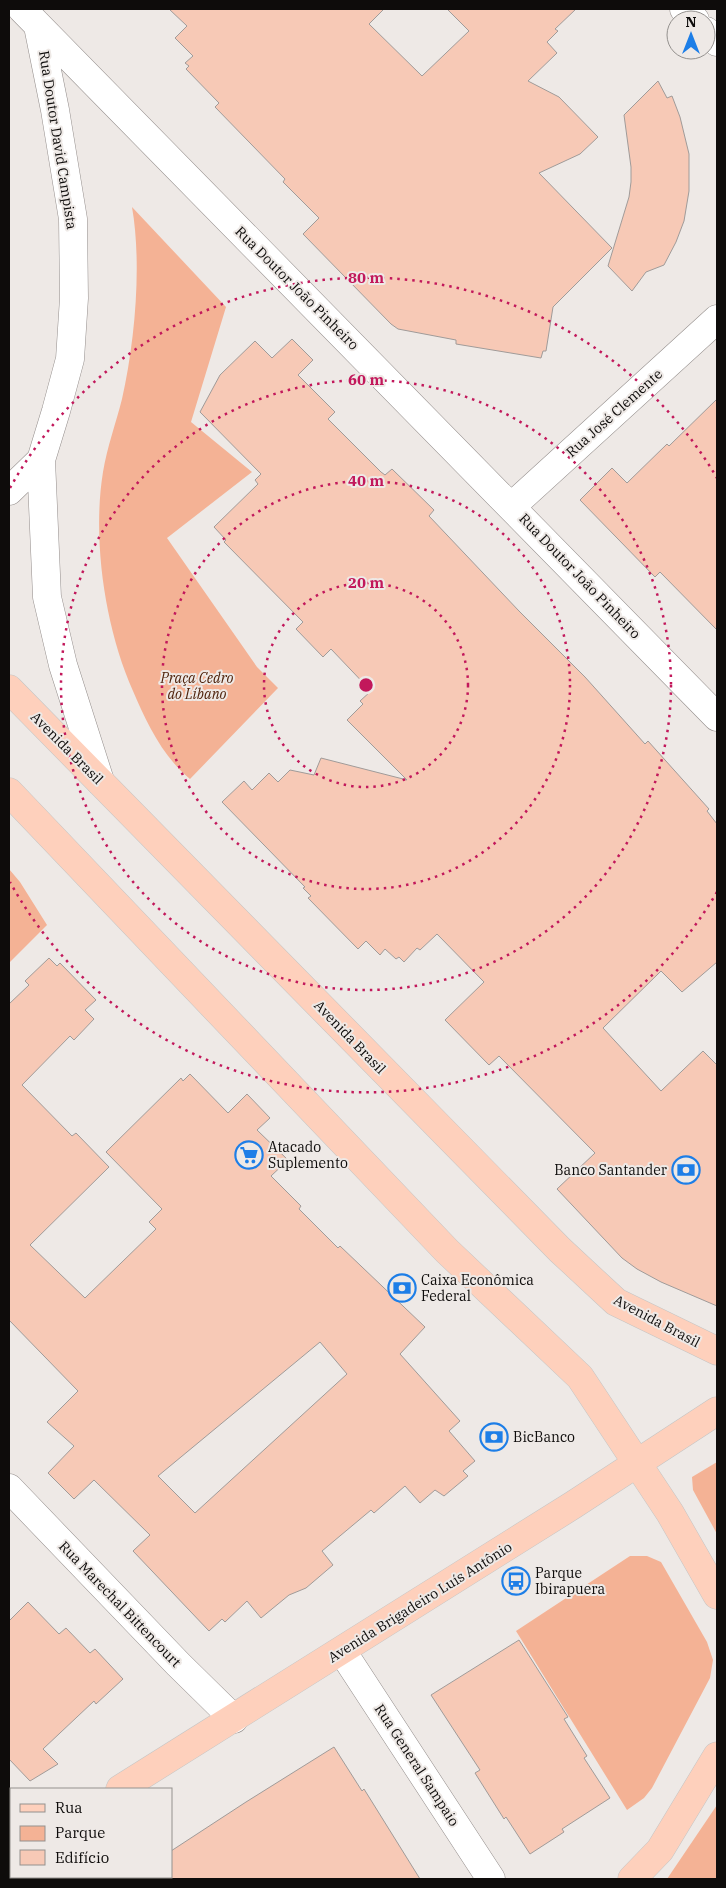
<svg xmlns="http://www.w3.org/2000/svg" width="726" height="1888" viewBox="0 0 726 1888" font-family="'IBM Plex Serif',serif">
<rect width="100%" height="100%" fill="#eee9e6"/>
<path fill="#f4b295" d="M132,207l94,100 -35,115 61,50 -85,66 90,129 21,21 -88,91c-27,-22 -44,-57 -57,-88 -28,-63 -41,-151 -30,-219 4,-25 13,-49 19,-73 13,-57 20,-135 10,-192z
M9,869l11,13 27,43 -38,38z
M717,1462v72l-24,-44 -1,-13z
M630,1556h17l14,6 46,80 6,18 -3,18 -58,110 -8,10 -17,12 -111,-179z
M717,1805v74h-50z"/>
<path fill="#f7c9b6" stroke="#a09b99" fill-rule="evenodd" d="M169,9h215l-15,15 53,52 47,-45 -22,-22h129l-21,20 3,2 -11,11 10,11 -29,28 31,16 39,40 -18,17 -41,19 73,75 -59,59 -7,44h-3l-2,7 -85,-14v-4l-58,-11 -7,-5 -88,-90 16,-16 -36,-36 2,-3 -70,-72 4,-4 -33,-34 3,-3 -4,-3 8,-7 -18,-18 12,-12z
M658,81l9,17 5,-2 8,21 9,37v37l-5,30 -8,21 -12,23 -18,7 -14,19 -24,-25 21,-69 2,-15v-15l-7,-52z
M292,339l21,21 -15,15 37,37 -7,7 53,53 4,3 7,-6 42,41 -5,6 90,95 66,66 60,67 3,-3 61,68 -2,2 10,13v138l-35,30 -21,-21 -58,57 58,63 42,-40 14,14v241l-56,-24 -24,-13 -15,-11 -65,-69 38,-36 -96,-97 -10,9 -44,-45 39,-38 -47,-48 -17,16 -3,-2 -13,14 -5,-5 -3,2 -11,-10 -5,6 -14,-14 -8,8 -50,-51 3,-2 -8,-8 2,-1 -83,-85 22,-21 8,9 17,-17 9,9 12,-12 24,5 7,-17 86,22 -60,-60 16,-16 -3,-3 11,-10 -40,-42 -8,8 -27,-28 7,-7 -79,-80 2,-2 -12,-13 44,-43 -3,-4 6,-6 -61,-62 20,-37 35,-34 17,17z
M717,399v231l-57,-58 -5,5 -75,-77 32,-32 15,15 40,-39 2,2z
M49,958l8,8 3,-3 36,37 -11,10 9,9 -20,21 -4,-4 -48,49 50,51 4,-3 33,34 -79,78 55,53 71,-69 -7,-7 13,-13 -56,-57 75,-74 2,3 7,-7 38,39 19,-19 23,24 -13,12 31,30 -17,16 30,30 -2,3 39,39 2,-2 85,81 -25,27 60,67 -11,10 26,30 -12,10 5,5 -24,20 -9,-6 -15,13 -15,-17 -31,27 -3,-3 -49,41 11,14 -27,23 -17,7 -28,23 -14,-17 -22,21 -3,-3 -13,12 -76,-80 17,-16 -56,-55 -20,19 -26,-26 26,-27 -27,-24 31,-31 -69,-71v-316l20,-19 -4,-4zM320,1342l27,32 -152,139 -37,-37z
M28,1602l31,32 7,-6 24,25 5,-4 28,30 -27,25 -2,-3 -51,48 15,15 -28,17 -21,-22v-138z
M519,1640l49,77 -4,2 23,37 -3,2 26,40 -48,31 2,3 -34,22 -24,-37 -2,2 -29,-46 5,-3 -49,-75z
M334,1747l28,44 2,-2 56,90h-249v-28l75,-49z"/>
<g fill="none" stroke-linecap="round" stroke-linejoin="round">
<g stroke="#948e8c" stroke-width="29">
<path id="minor" d="M22,9l695,708
M684,9l11,11
M38,26l17,84 18,109 1,79 -4,61 -14,52 -15,49 6,137 16,68 37,116
M706,31l11,11
M9,491l32,-31
M512,506l205,-187
M9,1488l169,176 56,55
M342,1651l149,228"/>
</g>
<g stroke="#c5c5c4" stroke-width="29">
<path id="major" d="M9,689l551,561 56,52 101,49
M9,792l438,459 133,126 90,136 47,82
M120,1789l453,-284 144,-94
M9,1858l2,-1
M632,1879l28,-29 57,-94"/>
</g>
<use href="#minor" stroke="#fff" stroke-width="28"/>
<use href="#major" stroke="#fed0bc" stroke-width="28"/>
</g>
<g fill="none" stroke="#c2185b" stroke-width="2.5" stroke-dasharray="2.5 5">
<circle cx="366" cy="685" r="102"/>
<circle cx="366" cy="685" r="204"/>
<circle cx="366" cy="685" r="305"/>
<path d="M717 892A407 407 0 0 1 10 882M10 488A407 407 0 0 1 717 478"/>
</g>
<defs>
<g id="supermarket-ring" transform="scale(1.4375)"><circle r="9.5" fill="#eee9e6" stroke="#1d7ee7" stroke-width="1.5"/><path d="M-6-5.5h2.5l.6 2H6L4.5 2H-2.5L-4.4-4H-6ZM-1.5 3.2a1.3 1.3 0 1 0 .1 0ZM3 3.2a1.3 1.3 0 1 0 .1 0Z" fill="#1d7ee7"/></g>
<g id="bank-ring" transform="scale(1.4375)"><circle r="9.5" fill="#eee9e6" stroke="#1d7ee7" stroke-width="1.5"/><path d="M-6-4H6V4H-6ZM0-2.3a2.3 2.3 0 1 0 0 4.6a2.3 2.3 0 1 0 0-4.6Z" fill="#1d7ee7"/></g>
<g id="bus-ring" transform="scale(1.4375)"><circle r="9.5" fill="#eee9e6" stroke="#1d7ee7" stroke-width="1.5"/><path d="M-5-6H5V4H4V6H2V4H-2V6H-4V4H-5ZM-3.5-4V0h7V-4ZM-3.5 1.2v1.5H-2V1.2ZM2 1.2v1.5H3.5V1.2Z" fill="#1d7ee7"/></g>
</defs>
<g fill-rule="evenodd">
<use href="#supermarket-ring" x="249" y="1155"/>
<use href="#bank-ring" x="686" y="1170"/>
<use href="#bank-ring" x="402" y="1288"/>
<use href="#bank-ring" x="494" y="1437"/>
<use href="#bus-ring" x="516" y="1581"/>
</g>
<g text-anchor="middle" dominant-baseline="central" stroke-width="4" stroke-linejoin="round" paint-order="stroke">
<g font-size="14" fill="#0e0c0b" stroke="#eee9e6">
<text transform="translate(58 140) rotate(81)">Rua Doutor David Campista</text>
<text transform="translate(297 288) rotate(45)">Rua Doutor João Pinheiro</text>
<text transform="translate(614 413) rotate(-42)">Rua José Clemente</text>
<text transform="translate(580 576) rotate(46)">Rua Doutor João Pinheiro</text>
<text transform="translate(67 748) rotate(45)">Avenida Brasil</text>
<text transform="translate(350 1037) rotate(46)">Avenida Brasil</text>
<text transform="translate(657 1321) rotate(28)">Avenida Brasil</text>
<text transform="translate(420 1602) rotate(-32)">Avenida Brigadeiro Luís Antônio</text>
<text transform="translate(120 1604) rotate(46)">Rua Marechal Bittencourt</text>
<text transform="translate(417 1765) rotate(57)">Rua General Sampaio</text>
</g>
<g font-size="14" font-style="italic" fill="#4e210a" stroke="#eee9e6">
<text x="197" y="678">Praça Cedro<tspan x="197" dy="16">do Líbano</tspan></text>
</g>
<g font-size="14" fill="#0e0c0b" stroke="#eee9e6" text-anchor="start">
<text x="268" y="1147">Atacado<tspan x="268" dy="16">Suplemento</tspan></text>
<text x="667" y="1170" text-anchor="end">Banco Santander</text>
<text x="421" y="1280">Caixa Econômica<tspan x="421" dy="16">Federal</tspan></text>
<text x="513" y="1437">BicBanco</text>
<text x="535" y="1573">Parque<tspan x="535" dy="16">Ibirapuera</tspan></text>
</g>
</g>
<circle cx="366" cy="685" r="8" fill="#c2185b" stroke="#eee9e6" stroke-width="2.5"/>
<g font-size="15" text-anchor="middle" font-weight="bold" fill="#c2185b" stroke="#eee9e6" stroke-width="4" stroke-linejoin="round" paint-order="stroke">
<text x="366" y="283">80 m</text>
<text x="366" y="385">60 m</text>
<text x="366" y="486">40 m</text>
<text x="366" y="588">20 m</text>
</g>
<rect width="726" height="1888" fill="none" stroke="#0e0c0b" stroke-width="20"/>
<rect x="10" y="1788" width="162" height="90" fill="#eee9e6" stroke="#94918e"/>
<rect x="20" y="1804" width="25" height="8" fill="#fed0bc" stroke="#94918e"/>
<text x="55" y="1813" font-size="15" fill="#0e0c0b">Rua</text>
<rect x="20" y="1826" width="25" height="15" fill="#f4b295" stroke="#94918e"/>
<text x="55" y="1838" font-size="15" fill="#0e0c0b">Parque</text>
<rect x="20" y="1850" width="25" height="15" fill="#f7c9b6" stroke="#94918e"/>
<text x="55" y="1863" font-size="15" fill="#0e0c0b">Edifício</text>
<g transform="translate(691 35)"><circle r="24" fill="#eee9e6" stroke="#94918e"/>
<path d="M0-4L9 19L0 12L-9 19Z" fill="#1d7ee7"/>
<text y="-8" font-size="14" font-weight="bold" text-anchor="middle" fill="#0e0c0b">N</text>
</g>
</svg>
